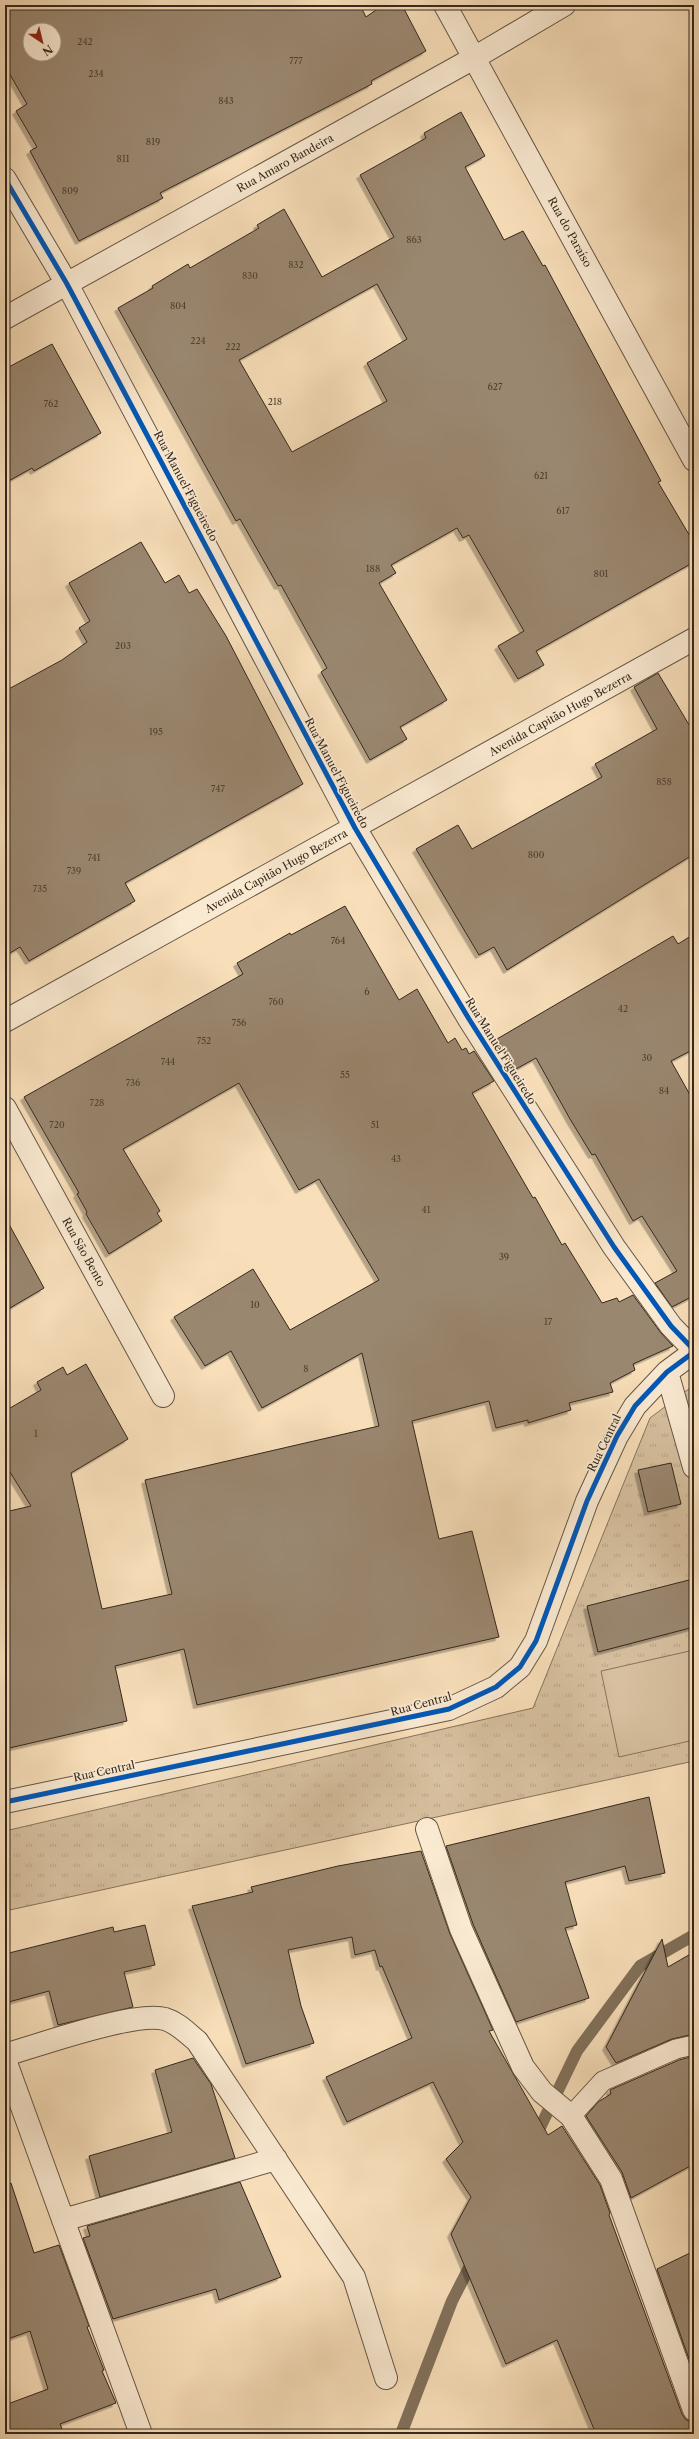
<svg xmlns="http://www.w3.org/2000/svg" width="699" height="2439" viewBox="0 0 699 2439" font-family="'Libre Caslon Text',serif">
<defs>
<pattern id="park-tufts" width="24" height="20" patternUnits="userSpaceOnUse"><rect width="24" height="20" fill="#d7c09f"/><path d="M3 7l-1-3M5 7V3M7 7l1-3M15 17l-1-3M17 17v-4M19 17l1-3" fill="none" stroke="#b9a588"/></pattern>
<filter id="shadow"><feDropShadow dx="-3.5" dy="3.5" stdDeviation="0" flood-color="#0004"/></filter>
</defs>
<rect width="100%" height="100%" fill="#f8dfba"/>
<filter id="stains"><feTurbulence type="fractalNoise" baseFrequency=".005" numOctaves="4"/><feColorMatrix values="0 0 0 0 .2 0 0 0 0 .09 0 0 0 0 .02 0 0 0 .5 -.17"/></filter>
<radialGradient id="worn" r=".72"><stop offset=".6" stop-color="#630" stop-opacity="0"/><stop offset="1" stop-color="#630" stop-opacity=".3"/></radialGradient>
<path fill="url(#park-tufts)" stroke="#86745e" d="M694,1385v376l-689,150v-80l528,-123 117,-290z"/>
<path fill="#d7c09f" stroke="#86745e" d="M694,1650v90l-75,17 -18,-86z"/>
<g fill="none" stroke-linecap="round" stroke-linejoin="round">
<path stroke="#82715b" stroke-width="12" d="M535,2138l42,-87 63,-85 54,-31
M401,2434l51,-133 22,-43"/>
</g>
<path fill="#9a876f" stroke="#35281d" fill-rule="evenodd" filter="url(#shadow)" d="M5,5h355l6,12 17,-12h19l24,46 -55,30 1,3 -212,109 3,5 -84,43 -49,-90 7,-4 -21,-36 11,-7 -22,-38zM30,30h24v24h-24z
M461,112l24,44 -20,11 39,73 19,-9 20,35 2,-1 116,216 -3,1 36,61v19l-158,89 8,14 -26,14 -20,-33 26,-15 -55,-96 -6,3 -6,-10 -66,37 5,8 -17,10 68,117 -47,27 7,12 -37,21 -49,-88 6,-4 -46,-83 -3,1 -38,-67 -4,2 -118,-213 35,-20 -1,-2 36,-22 2,4 69,-40 -2,-3 27,-16 38,68 72,-40 -34,-62 66,-37 -2,-5zM377,284l30,55 -40,24 20,38 -95,51 -53,-92z
M52,344l49,89 -67,38 -2,-3 -27,15v-114z
M141,542l24,41 14,-8 10,18 8,-4 29,47 77,148 -178,99 10,18 -106,60 -9,-14 -15,9v-265l57,-31 25,-18 -8,-14 11,-7 -21,-38z
M658,673l36,60v121l-187,116 -13,-23 -15,8 -63,-106 42,-24 14,24 130,-72 -7,-13 62,-35 -23,-42z
M345,906l54,94 18,-11 31,54 7,-5 7,12 4,-2 3,6 5,-3 20,30 -22,12 61,105 2,-1 27,48 3,-2 37,60 15,-5 2,4 14,-7 28,38 12,13 -40,18 2,6 -25,13 3,9 -44,11 2,7 -43,13v-3l-32,8 -7,-27 -77,20 27,118 33,-8 27,106 -302,68 -13,-56 -69,17 12,55 -122,28v-237l26,-6 -26,-42v-53l36,-21 -4,-8 26,-15 4,8 19,-11 42,75 -57,34 31,136 70,-15 -27,-114 234,-54 -17,-73 -100,55 -31,-57 -26,15 -31,-49 79,-48 37,61 89,-50 -60,-101 -20,11 -60,-107 -116,66 37,62 -3,2 5,8 -53,33 -23,-40 1,-2 -10,-18 2,-1 -55,-96 219,-123 -6,-11 53,-30 1,2z
M694,934v115l-23,12 23,41v195l-1,-1 -21,11 -17,-24 22,-12 -35,-55 -9,5 -38,-67 -3,1 -22,-36 -34,-61 -20,11 -19,-30 176,-103 5,8z
M5,1217l39,71 -39,23z
M671,1463l10,41 -33,8 -10,-42z
M689,1580l5,21v26l-96,25 -11,-46z
M649,1797l16,76 -36,8 -4,-15 -60,16 12,43 -12,3 24,70 -73,24 -43,-98 -27,-78z
M421,1851l29,83 43,96 -4,1 59,104 14,-9 38,59 10,28 -1,2 73,199 4,6 8,2v12h-98l-39,-94 -51,24 -55,-130 20,-37 -25,-38 17,-17 -30,-60 -86,40 -21,-45 86,-39 -30,-72 -2,1 -5,-17 -20,5 -3,-18 -64,13 13,56 13,37 -68,21 -54,-158 61,-14 -2,-5 87,-21z
M145,1925l10,40 -31,7 9,35 -75,18 -9,-34 -44,12v-49l108,-27 1,5z
M662,1939l6,28 26,-15v82l-22,5 -56,24 -10,-16z
M694,2056v108l-63,34 -9,-26 -36,-56 12,-14 13,-8 -1,-4 69,-30z
M193,2058l18,26 24,74 -135,39 -11,-41 83,-24 -17,-62z
M240,2182l41,95 -62,23 -3,-11 -103,30 -30,-81 7,-2 -3,-10z
M11,2183l23,70 25,-8 30,81 -2,1 17,43 -2,1 14,32 -56,21 4,10h-59v-29l43,-16 -18,-58 -25,9v-156z
M694,2251v122l-37,-104z"/>
<g fill="none" stroke-linecap="round" stroke-linejoin="round">
<g stroke="#665644" stroke-width="21">
<path id="service" d="M571,2116l32,-35 73,-32 18,-4"/>
</g>
<g stroke="#665644" stroke-width="24">
<path id="minor" d="M445,5l249,455
M5,179l62,105 288,544 114,191 145,228 57,79 23,24
M5,318l469,-260 90,-53
M5,1021l689,-382
M5,1108l158,288
M667,1372l27,95
M5,1802l444,-93 47,-22 24,-20 16,-26 51,-140 30,-65 18,-30 32,-34 27,-20
M427,1829l34,100 62,138 19,25 29,24 40,63 83,231
M5,2055c34,-10 130,-44 160,-36 13,4 22,14 32,22l157,236 32,101
M5,2060l136,374
M63,2220l213,-61"/>
</g>
<use href="#service" stroke="#faead2" stroke-width="19"/>
<use href="#minor" stroke="#faead2" stroke-width="22"/>
<g stroke="#faead2" stroke-width="8">
<path id="cycleway" d="M5,179l62,105 288,544 114,191 145,228 57,79 23,24
M5,1802l444,-93 47,-22 24,-20 16,-26 51,-140 30,-65 18,-30 32,-34 27,-20"/>
</g>
<use href="#cycleway" stroke="#0057b8" stroke-width="5"/>
</g>
<g text-anchor="middle" dominant-baseline="central" stroke-width="3.5" stroke-linejoin="round" paint-order="stroke">
<g font-size="9" fill="#4e4032">
<text x="85" y="41">242</text>
<text x="296" y="60">777</text>
<text x="96" y="73">234</text>
<text x="226" y="100">843</text>
<text x="153" y="141">819</text>
<text x="123" y="158">811</text>
<text x="70" y="190">809</text>
<text x="414" y="239">863</text>
<text x="296" y="264">832</text>
<text x="250" y="275">830</text>
<text x="178" y="305">804</text>
<text x="198" y="340">224</text>
<text x="233" y="346">222</text>
<text x="495" y="386">627</text>
<text x="275" y="401">218</text>
<text x="51" y="403">762</text>
<text x="541" y="475">621</text>
<text x="563" y="510">617</text>
<text x="373" y="568">188</text>
<text x="601" y="573">801</text>
<text x="123" y="645">203</text>
<text x="156" y="731">195</text>
<text x="664" y="781">858</text>
<text x="218" y="788">747</text>
<text x="536" y="854">800</text>
<text x="94" y="857">741</text>
<text x="74" y="870">739</text>
<text x="40" y="888">735</text>
<text x="338" y="940">764</text>
<text x="367" y="991">6</text>
<text x="276" y="1001">760</text>
<text x="623" y="1008">42</text>
<text x="239" y="1022">756</text>
<text x="204" y="1040">752</text>
<text x="647" y="1057">30</text>
<text x="168" y="1061">744</text>
<text x="345" y="1074">55</text>
<text x="133" y="1082">736</text>
<text x="664" y="1090">84</text>
<text x="97" y="1102">728</text>
<text x="57" y="1124">720</text>
<text x="375" y="1124">51</text>
<text x="396" y="1158">43</text>
<text x="426" y="1209">41</text>
<text x="504" y="1256">39</text>
<text x="255" y="1304">10</text>
<text x="548" y="1321">17</text>
<text x="306" y="1368">8</text>
<text x="36" y="1433">1</text>
</g>
<g font-size="11" fill="#35281d" stroke="#faead2">
<text transform="translate(285 163) rotate(-29)">Rua Amaro Bandeira</text>
<text transform="translate(570 232) rotate(61)">Rua do Paraíso</text>
<text transform="translate(186 486) rotate(62)">Rua Manuel Figueiredo</text>
<text transform="translate(560 714) rotate(-29)">Avenida Capitão Hugo Bezerra</text>
<text transform="translate(337 773) rotate(62)">Rua Manuel Figueiredo</text>
<text transform="translate(276 871) rotate(-29)">Avenida Capitão Hugo Bezerra</text>
<text transform="translate(501 1051) rotate(58)">Rua Manuel Figueiredo</text>
<text transform="translate(84 1252) rotate(61)">Rua São Bento</text>
<text transform="translate(604 1443) rotate(-64)">Rua Central</text>
<text transform="translate(421 1704) rotate(-15)">Rua Central</text>
<text transform="translate(104 1771) rotate(-12)">Rua Central</text>
</g>
</g>
<rect width="699" height="2439" fill="none" stroke="#f8dfba" stroke-width="20"/>
<rect x="6" y="6" width="687" height="2427" fill="none" stroke="#35281d" stroke-width="2"/>
<rect x="10" y="10" width="679" height="2419" fill="none" stroke="#35281d"/>
<g transform="translate(42 42) rotate(145)"><circle r="19" fill="#faead2" stroke="#ab9c8a"/>
<path d="M0-3L7 15L0 10L-7 15Z" fill="#8f2418"/>
<text y="-6" font-size="11" font-weight="bold" text-anchor="middle" fill="#35281d">N</text>
</g>
<rect width="100%" height="100%" filter="url(#stains)"/>
<rect width="100%" height="100%" fill="url(#worn)"/>
</svg>
